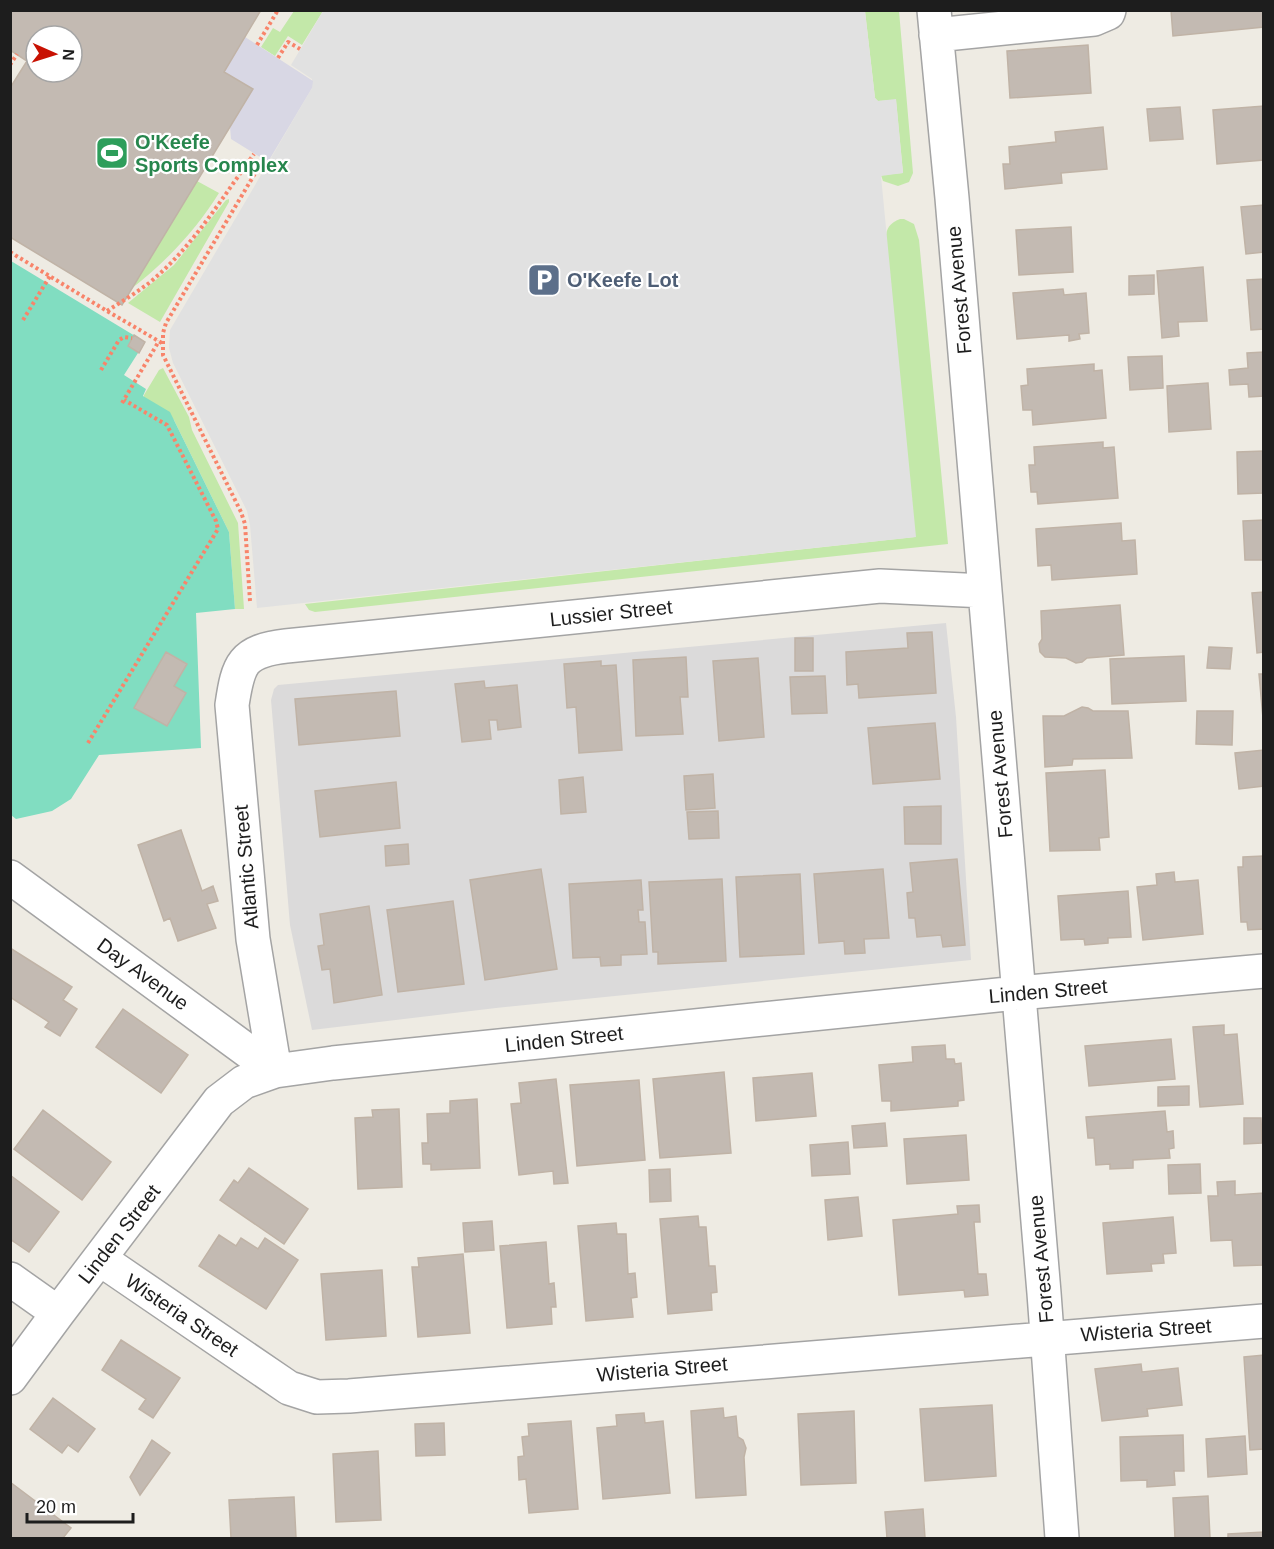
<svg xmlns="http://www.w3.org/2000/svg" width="1274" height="1549" viewBox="0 0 1274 1549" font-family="Arial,sans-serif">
<rect width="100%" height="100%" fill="#eeebe3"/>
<path fill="#dbdada" d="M946,623l10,94 15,243 -475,48 -184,22 -22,-105 -19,-225 3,-11 4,-4z"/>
<path fill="#c3e8a9" d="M294,11h29l-21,34 -14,-9 -13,20 -14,-9 12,-19 7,4z
M865,11h34l14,162 -4,9 -11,4 -15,-5 -2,-6 22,-2 -7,-73 -18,1 -3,-3z
M197,181l22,12c-23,37 -54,70 -88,96z
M229,199v3l-69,120 -32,-19 46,-38 52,-65z
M900,219h4l10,5 5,16 29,304 -633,68 -6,-2 -4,-6 610,-67 -29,-299c0,-10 4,-15 14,-19z
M163,368l26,49 3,13 46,93 6,86h-9l-6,-77 -55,-112 -30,-20v-5l15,-25z"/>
<path fill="#81ddc1" d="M11,261l134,81 -21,33 22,14 -3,7 27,16 59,120 6,77 -39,4 5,135 -102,7 -28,44 -19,12 -36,8 -5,-4z"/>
<path fill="#e1e1e1" d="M323,11h542l10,87 3,3 18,-2 7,74 -22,3 35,361 -659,71 -7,-83 -3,-14 -74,-148 -4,-15 1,-18 142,-242v-9l-21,-14z"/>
<path fill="#d8d7e4" d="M245,37l68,44 -1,7 -44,74 -37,-23 -1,-12 22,-38 -28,-17z"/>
<path fill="#c3bab2" stroke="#c0b3a6" stroke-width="1.5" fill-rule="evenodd" d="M10,10h251l-37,62 29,17 -131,216 -112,-68v-149l17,-27 -17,-11zM36,36h36v36h-36z
M1171,10h93v17l-91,9z
M1088,45l3,48 -81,5 -3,-47z
M1264,106v54l-47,4 -4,-54z
M1180,107l3,32 -33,2 -3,-32z
M1103,127l4,42 -46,4 1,10 -57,6 -2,-25h7l-1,-17 47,-5 -1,-10z
M1264,205v47l-18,2 -5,-47z
M1071,227l2,45 -54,3 -3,-45z
M1203,267l4,54 -29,1 1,14 -17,2 -5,-67z
M1154,275v19l-25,1v-19z
M1264,279v50l-13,1 -4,-50z
M1063,289l1,6 22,-2 3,40 -10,1 1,5 -11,2v-6l-52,4 -4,-46z
M134,335l11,7 -6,11 -11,-7z
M1264,352v44l-15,1 -1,-13 -18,1 -1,-15 19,-2 -1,-15z
M1162,356l1,32 -33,2 -2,-33z
M1094,364v7l8,-1 4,48 -73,7 -1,-15h-9l-2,-24 7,-1 -1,-16z
M1208,383l3,46 -42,3 -2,-46z
M1103,442v6l11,-1 4,51 -80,6 -1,-12h-6l-2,-27h6l-1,-18z
M1264,451v42l-26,1 -1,-42z
M1264,520v40h-19l-2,-39z
M1121,523l1,18 13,-1 2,34 -85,6 -1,-15 -13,1 -2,-37z
M1264,592v60l-7,1 -5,-60z
M1120,605l4,50 -37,3 -5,4 -6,1 -10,-5 -21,-1 -5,-5 -1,-8 3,-5 -1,-28z
M932,632l4,61 -77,5 -1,-14 -11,1 -1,-33 62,-4 -1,-15z
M795,638h18v33h-18z
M1209,647l23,1 -2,21 -23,-1z
M166,652l21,12 -13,22 12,7 -19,33 -33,-18z
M1184,656l2,45 -74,3 -2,-45z
M686,657l2,40h-8l3,37 -47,2 -3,-76z
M758,658l6,79 -45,4 -6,-80z
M601,661v5l15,-1 6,85 -43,3 -3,-46 -9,1 -3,-44z
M1259,674h5v55z
M825,676l2,37 -35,1 -2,-37z
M484,681l1,7 32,-3 4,42 -23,3 -1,-10h-8l2,19 -29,3 -7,-58z
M396,691l4,45 -101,9 -4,-46z
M1082,707l6,1 5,3h35l4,47 -59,1 -1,6 -27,2 -2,-51h21z
M1197,711h36l-1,34 -36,-1z
M935,723l5,56 -67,5 -5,-56z
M1264,750v36l-25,3 -4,-36z
M1105,770l4,67 -10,1 1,12 -50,1 -4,-78z
M713,774l2,34 -29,2 -2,-34z
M583,777l3,35 -25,2 -2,-34z
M396,782l4,46 -80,9 -5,-46z
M941,806v38h-36l-1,-37z
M718,811l1,27 -30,1 -2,-27z
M181,830l21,61 11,-5 5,15 -11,3 9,24 -38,13 -8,-23 -6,3 -26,-76z
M408,844l1,20 -23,2 -1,-20z
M1263,856l1,73 -16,1 -1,-8h-6l-3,-55h5v-10z
M957,859l8,86 -22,2 -2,-12 -24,2 -2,-19h-6l-2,-25 6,-1 -3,-29z
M541,869l16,100 -72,11 -15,-100z
M883,869l6,69 -25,1 1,14 -20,1 -1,-13 -25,2 -5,-69z
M1174,872l1,10 23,-2 5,54 -60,6 -6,-53 20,-2 -1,-11z
M800,874l4,80 -64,3 -4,-80z
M722,879l4,82 -68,3v-12h-5l-4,-70z
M641,880l2,30h-5l1,12h6l2,32 -26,1v10l-20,1 -1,-9 -27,1 -4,-74z
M1128,891l3,46 -23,1v5l-23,2 -1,-6 -23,1 -3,-44z
M453,901l11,83 -66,8 -11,-82z
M369,906l13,89 -48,8 -4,-34 -8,1 -4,-24 6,-1 -4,-31z
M10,948l62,39 -9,13 14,9 -17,27 -15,-9 4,-5 -39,-25z
M123,1009l65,46 -27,38 -65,-46z
M1224,1025v10l13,-1 6,70 -43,3 -7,-80z
M1171,1039l4,40 -86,7 -4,-40z
M945,1045l1,14h8l1,5 6,-1 3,37 -6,1v5l-67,5v-10h-9l-3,-36 34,-3 -1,-15z
M724,1072l7,81 -71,5 -7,-79z
M812,1073l4,43 -60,5 -3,-43z
M556,1079l12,104 -14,1 -1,-13 -34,4 -8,-71 10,-1 -2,-20z
M639,1080l6,80 -68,6 -7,-81z
M1189,1086v19l-31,1v-19z
M477,1099l3,69 -49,2v-6h-8l-1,-21h6l-1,-29 23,-1v-12z
M399,1109l3,78 -44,2 -3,-71 18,-1 -1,-7z
M43,1110l68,52 -29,38 -68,-51z
M1165,1111l2,21 6,-1 1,17 -5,1 1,9 -37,2v8l-23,1v-5l-14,1 -2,-27h-6l-2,-21z
M1244,1118h17l1,25 -18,1z
M885,1123l2,23 -33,2 -2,-22z
M966,1135l3,45 -62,4 -3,-45z
M848,1142l2,32 -38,2 -2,-31z
M1200,1164l1,29 -32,1 -1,-29z
M249,1168l59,41 -24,35 -64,-44 14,-20 4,3z
M670,1169l1,32 -21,1 -1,-32z
M10,1175l49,37 -30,40 -19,-13z
M1235,1181v14l29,-2v72l-30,1 -2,-26 -21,1 -3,-45h10l-1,-14z
M858,1197l4,39 -34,4 -3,-40z
M979,1205l1,17h-6l4,52h8l2,21 -23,2 -1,-7 -65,5 -6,-75 65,-6 -1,-8z
M698,1216l1,11h7l3,39h6l2,26 -6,1 1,17 -44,4 -8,-95z
M1173,1217l3,36 -13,1 1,9 -13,1 1,7 -45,3 -4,-51z
M492,1221l2,29 -29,2 -2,-29z
M616,1223l1,11h9l2,40 7,-1 2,24 -6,1 2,19 -47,4 -8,-95z
M219,1235l17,11 5,-8 17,11 7,-11 33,22 -32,49 -67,-43z
M546,1242l3,42 5,-1 2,24h-5l1,17 -45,4 -7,-82z
M463,1254l7,79 -52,4 -6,-70h7l-1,-9z
M382,1270l4,66 -60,4 -5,-66z
M121,1340l59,38 -27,40 -14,-9 7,-10 -44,-29z
M1264,1355v94l-14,1 -6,-93z
M1141,1364l1,8 36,-4 4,37 -35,4 1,7 -46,5 -7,-52z
M53,1398l42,31 -17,23 -10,-7 -6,8 -32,-24z
M992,1405l4,71 -71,5 -5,-72z
M723,1408l1,10 12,-2 2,21 5,3 3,8 -2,9 2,38 -50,3 -5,-87z
M854,1411l2,72 -55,2 -3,-71z
M644,1413l1,10 18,-2 7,72 -67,6 -6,-71 20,-2 -1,-11z
M571,1421l7,88 -49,4 -3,-34 -7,1 -1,-23 6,-1 -2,-19 7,-1 -1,-12z
M444,1423l1,32 -29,1 -1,-32z
M1183,1435l1,36h-10l1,14 -28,2v-7l-26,1 -1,-44z
M1245,1436l2,38 -39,3 -2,-38z
M152,1440l18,13 -30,42 -10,-18z
M378,1451l3,69 -45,2 -3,-68z
M10,1482l61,46 -8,10h-53z
M1208,1496l2,42h-35l-2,-40z
M294,1497l2,41h-65l-2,-38z
M923,1509l2,29h-38l-2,-26z
M1264,1532v6h-36v-4z"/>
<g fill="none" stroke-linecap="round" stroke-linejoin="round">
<g stroke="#a4a4a4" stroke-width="36">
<path id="minor" d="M934,10l18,188 92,1095 18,245
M936,35l158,-16 14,-6 1,-3
M10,877l265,194
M275,1071l-22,-132 -21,-234c6,-41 10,-54 54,-59l594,-60 105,5
M100,1259l189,129 28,9 32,-1 915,-75
M10,1279l48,34
M10,1378l48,-65 161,-212 25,-19 31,-11 58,-8 685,-70 246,-22"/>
</g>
<path stroke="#f8846a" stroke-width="4" stroke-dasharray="3 3" stroke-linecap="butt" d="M257,45l21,-35
M278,58l10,-16 12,7
M10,65l7,-11
M10,252l97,59 55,32
M107,311c14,-9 29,-18 42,-28 43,-35 73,-85 105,-129
M23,320l27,-44
M101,370l18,-30 5,-3 8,1
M122,403l37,-62
M250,601l-5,-77 -4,-12 -78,-157v-22l3,-10 97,-163
M88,743l130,-214 -2,-8 -49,-96 -43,-25"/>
<use href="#minor" stroke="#fff" stroke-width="33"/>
</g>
<defs>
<g id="stadium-square" transform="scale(1.725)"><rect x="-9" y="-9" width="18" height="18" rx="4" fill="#2e9e5b" stroke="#fff"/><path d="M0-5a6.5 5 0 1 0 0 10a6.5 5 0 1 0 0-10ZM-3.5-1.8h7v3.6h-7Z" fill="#fff"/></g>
<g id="parking-square" transform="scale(1.725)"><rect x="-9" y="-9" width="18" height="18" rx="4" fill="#5c6f8a" stroke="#fff"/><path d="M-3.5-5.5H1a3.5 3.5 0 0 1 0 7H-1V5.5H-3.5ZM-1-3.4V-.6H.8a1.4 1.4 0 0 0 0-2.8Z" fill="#fff"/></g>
</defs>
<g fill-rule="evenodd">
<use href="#stadium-square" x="112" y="153"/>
<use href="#parking-square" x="544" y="280"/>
</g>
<g text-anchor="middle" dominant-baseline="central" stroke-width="4.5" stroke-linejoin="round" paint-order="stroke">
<g font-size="20" font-weight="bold" fill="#27864d" stroke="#fff" text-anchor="start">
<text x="135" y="142">O'Keefe<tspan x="135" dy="23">Sports Complex</tspan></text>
</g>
<g font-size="20" font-weight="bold" fill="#4e5e75" stroke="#fff" text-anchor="start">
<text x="567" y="280">O'Keefe Lot</text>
</g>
<g font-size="20" fill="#1d1d1d" stroke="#fff">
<text transform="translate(959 290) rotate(-95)">Forest Avenue</text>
<text transform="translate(611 613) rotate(-6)">Lussier Street</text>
<text transform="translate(1000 774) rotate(-95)">Forest Avenue</text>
<text transform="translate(246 867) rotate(-95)">Atlantic Street</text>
<text transform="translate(143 974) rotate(36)">Day Avenue</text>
<text transform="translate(1048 991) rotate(-5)">Linden Street</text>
<text transform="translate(564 1039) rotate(-6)">Linden Street</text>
<text transform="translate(119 1234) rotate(-52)">Linden Street</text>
<text transform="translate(1041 1259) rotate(-95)">Forest Avenue</text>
<text transform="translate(182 1315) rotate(34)">Wisteria Street</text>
<text transform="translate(1146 1330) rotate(-4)">Wisteria Street</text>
<text transform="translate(662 1369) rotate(-5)">Wisteria Street</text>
</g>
</g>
<rect width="1274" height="1549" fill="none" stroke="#1d1d1d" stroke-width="24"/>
<g transform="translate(54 54) rotate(93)"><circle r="28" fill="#ffffff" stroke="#a5a5a5" stroke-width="1.5"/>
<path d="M0-4.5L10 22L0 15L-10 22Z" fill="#c81102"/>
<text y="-9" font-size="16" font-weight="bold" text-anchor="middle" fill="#1d1d1d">N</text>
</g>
<path d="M27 1513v9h106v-9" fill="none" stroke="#1d1d1d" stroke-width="3"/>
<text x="36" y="1513" font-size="18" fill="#1d1d1d" stroke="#ffffff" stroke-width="4.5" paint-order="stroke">20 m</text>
</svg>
